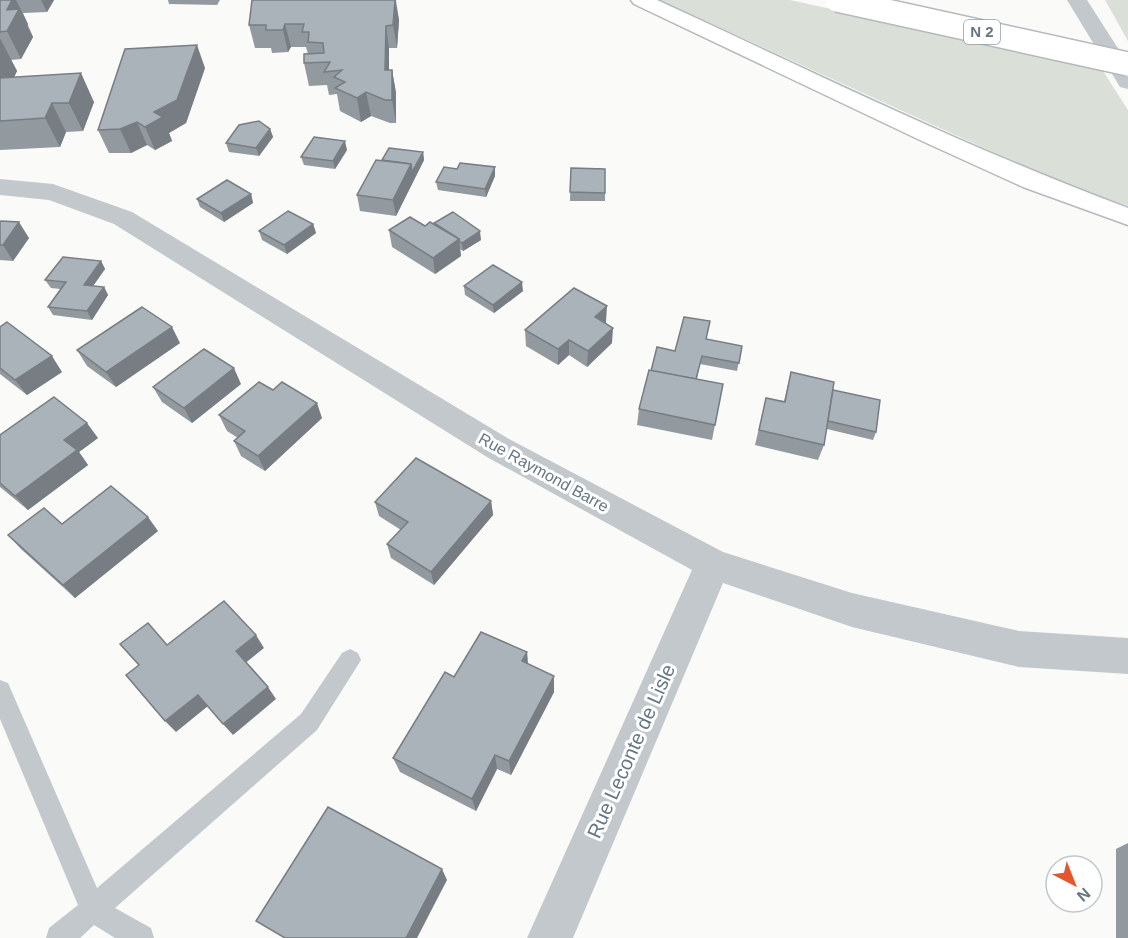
<svg xmlns="http://www.w3.org/2000/svg" width="1128" height="938" font-family="Helvetica,sans-serif">
<rect width="100%" height="100%" fill="#fafaf8"/>
<g fill="#dadfd7">
<path d="M659,0H790L1101,68L1128,110V206L1108,201L1008,159Z"/>
<path d="M1105,0H1128V41Z"/>
</g>
<g fill="none" stroke-linecap="round" stroke-linejoin="round">
<g stroke="#b4b9bd" stroke-width="3">
<path id="highway" d="M631,0H657C813,72 967,148 1128,208V225L1023,187L922,141L634,4Z"/>
</g>
<path fill="#c3c8cc" fill-rule="evenodd" d="M350,649L358,653L361,660L317,730L115,908L151,928L154,938H115L94,925L80,938H46L49,928L78,905L0,719V680L8,683L97,888L301,714L342,653Z"/>
<g fill="#c3c8cc" fill-rule="evenodd">
<path d="M1067,0H1087L1128,64V89L1120,87L1117,82Z"/>
<path d="M0,179L53,184L132,212L509,439L723,552L852,593L1019,631L1128,638V674L1019,667L852,627L723,583L573,938H527L692,570L487,457L114,224L49,200L0,195Z"/>
</g>
<use href="#highway" fill="#fff" fill-rule="evenodd"/>
<g stroke="#b4b9bd" stroke-width="26" stroke-linecap="butt">
<path id="highway-bridge" d="M837,0L1128,64"/>
</g>
<use href="#highway-bridge" stroke="#fff" stroke-width="23"/>
</g>
<g fill="#929a9f">
<path d="M0,0H54L47,12L23,13L33,37L21,59L11,60L17,71L14,77L94,102L83,131L66,132L60,147L0,150Z"/>
<path d="M168,0H220L217,5L169,4Z"/>
<path d="M252,0H396L399,20L397,48H389V70H392L396,93V123H390L371,116L361,122L340,111L337,94L329,95L327,85L309,86L304,63L308,54L306,47H291L288,52L272,53L271,48H255L249,25Z"/>
<path d="M205,68L186,123L169,133L172,141L155,150L147,145L131,153H109L98,130Z"/>
<path d="M270,129L273,137L259,156L229,152L226,143Z"/>
<path d="M347,150L335,169L304,165L301,157Z"/>
<path d="M423,152L424,160L396,216L360,211L357,195L382,160Z"/>
<path d="M495,167V176L486,197L438,190L436,182L457,169Z"/>
<path d="M571,168L605,193V201H570Z"/>
<path d="M251,194L253,203L224,222L200,207L197,199Z"/>
<path d="M0,222L29,238L13,261L0,260Z"/>
<path d="M313,224L316,233L287,254L262,240L259,231Z"/>
<path d="M434,224L481,240L463,251L460,249L461,256L435,274L392,247L389,230Z"/>
<path d="M101,261L105,269L93,286L104,287L108,295L92,320L53,315L48,307L60,289L51,288L45,280Z"/>
<path d="M464,286L523,291L494,313L465,295Z"/>
<path d="M606,322L612,343L587,367L569,355L558,365L526,346L525,330Z"/>
<path d="M0,327L62,372L27,395L0,374Z"/>
<path d="M706,339L742,346L737,371L700,364L697,379L723,384L712,440L637,425L639,409L651,371L675,351Z"/>
<path d="M180,343L116,387L87,366L77,350Z"/>
<path d="M791,372L833,390L876,432L873,440L827,429L824,445L818,460L755,445L766,398L784,401Z"/>
<path d="M241,384L192,423L162,402L153,387Z"/>
<path d="M219,415L322,418L265,471L241,456L234,441L238,438L227,431Z"/>
<path d="M0,435L98,438L79,452L88,465L28,510L0,487Z"/>
<path d="M491,501L493,515L434,585L391,558L387,544L401,530L379,516L375,502Z"/>
<path d="M62,524L158,531L75,598L21,549L8,535Z"/>
<path d="M527,652L528,664L554,692L511,775L497,769L476,811L400,772L393,758L454,677Z"/>
<path d="M1128,843V938H1116V849Z"/>
</g>
<g fill="#777d82">
<path d="M12,0H16L28,24L27,26L33,37L21,59L7,31V10Z"/>
<path d="M41,0H54L47,12Z"/>
<path d="M395,0L399,20L397,48L393,25Z"/>
<path d="M285,24L291,47L288,52L283,30Z"/>
<path d="M386,26L389,48V93L385,70Z"/>
<path d="M0,38L17,71L0,106Z"/>
<path d="M197,45L205,68L186,123L169,133L172,141L155,150L145,127Z"/>
<path d="M392,70L396,93V123L392,100Z"/>
<path d="M81,73L94,102L83,131L69,103Z"/>
<path d="M366,92L371,116L361,122L357,98Z"/>
<path d="M52,103L66,132L60,147L45,118Z"/>
<path d="M137,122L147,145L131,153L120,129Z"/>
<path d="M270,129L273,137L259,156L256,148Z"/>
<path d="M345,141L347,150L335,169L333,161Z"/>
<path d="M423,152L424,160L396,216L393,200L411,164Z"/>
<path d="M495,167V176L486,197L485,189Z"/>
<path d="M251,194L253,203L224,222L221,213Z"/>
<path d="M19,222L29,238L13,261L3,245Z"/>
<path d="M313,224L316,233L287,254L284,245Z"/>
<path d="M480,231L481,240L463,251L462,243Z"/>
<path d="M459,239L461,256L435,274L433,258Z"/>
<path d="M101,261L105,269L88,293L84,285Z"/>
<path d="M522,282L523,291L494,313L493,305Z"/>
<path d="M104,287L108,295L92,320L87,311Z"/>
<path d="M607,306L606,322L594,333L595,317Z"/>
<path d="M172,327L180,343L116,387L106,372Z"/>
<path d="M613,328L612,343L587,367L588,351Z"/>
<path d="M569,340V355L558,365V349Z"/>
<path d="M52,356L62,372L27,395L15,380Z"/>
<path d="M234,368L241,384L192,423L184,408Z"/>
<path d="M317,403L322,418L265,471L258,456Z"/>
<path d="M87,423L98,438L79,452L88,465L28,510L15,496L64,440Z"/>
<path d="M491,501L493,515L434,585L431,572Z"/>
<path d="M148,517L158,531L75,598L63,585Z"/>
<path d="M256,635L264,648L244,664L236,651Z"/>
<path d="M527,652L528,669L522,661Z"/>
<path d="M554,676V692L511,775L509,761Z"/>
<path d="M268,687L276,699L233,735L223,724Z"/>
<path d="M198,695L208,706L176,732L165,721Z"/>
<path d="M495,755L497,769L476,811L472,799Z"/>
<path d="M442,869L447,880L417,938H406Z"/>
</g>
<g fill="#aab3b9" stroke="#777d82" stroke-width="1.5">
<path d="M0,0H12L7,10L19,9L7,31L0,32Z"/>
<path d="M252,0H395L393,25L386,26L385,70H392V100H385L366,92L357,98L335,88L345,82L334,77L342,70L324,72L330,62L304,63V54L324,53L323,43L308,42L309,32H302L304,24H285L283,30H266V25H249Z"/>
<path d="M197,45L177,100L154,112L163,117L145,127L137,122L120,129L98,130L125,49Z"/>
<path d="M81,73L69,103H52L45,118L0,121V78Z"/>
<path d="M259,121L270,129L256,148L226,143L239,125Z"/>
<path d="M314,137L345,141L333,161L301,157Z"/>
<path d="M389,148L423,152L412,172L411,164L382,160Z"/>
<path d="M376,160L411,164L393,200L357,195Z"/>
<path d="M460,163L495,167L485,189L436,182L444,167L457,169Z"/>
<path d="M571,168L605,169V193L570,192Z"/>
<path d="M227,180L251,194L221,213L197,199Z"/>
<path d="M288,211L313,224L284,245L259,231Z"/>
<path d="M453,212L480,231L462,243L459,241V239L434,223Z"/>
<path d="M410,217L425,226L430,222L459,239L433,258L389,230Z"/>
<path d="M1,221L19,222L3,245H0V222Z"/>
<path d="M63,257L101,261L84,285L104,287L87,311L48,307L66,282L45,280Z"/>
<path d="M493,265L522,282L493,305L464,286Z"/>
<path d="M574,288L607,306L595,317L613,328L588,351L569,340L558,349L525,330Z"/>
<path d="M142,307L172,327L106,372L77,350Z"/>
<path d="M684,317L710,321L706,339L742,346L739,363L702,356L696,379L651,371L657,347L675,351Z"/>
<path d="M7,322L52,356L15,380L0,368V327Z"/>
<path d="M204,349L234,368L184,408L153,387Z"/>
<path d="M649,370L723,384L715,425L639,409Z"/>
<path d="M791,372L834,382L824,445L759,430L766,398L785,402Z"/>
<path d="M259,382L273,390L282,382L317,403L258,456L234,441L245,431L219,415Z"/>
<path d="M833,390L880,400L876,432L828,421Z"/>
<path d="M54,397L87,423L64,440L77,450L15,496L0,483V435Z"/>
<path d="M416,458L491,501L431,572L387,544L408,522L375,502Z"/>
<path d="M111,486L148,517L63,585L8,535L44,508L62,524Z"/>
<path d="M224,601L256,635L236,651L268,687L223,724L198,695L165,721L126,675L139,665L120,644L148,623L167,645Z"/>
<path d="M481,632L527,652L522,661L554,676L509,761L495,755L472,799L393,758L445,672L454,677Z"/>
<path d="M328,807L442,869L406,938H285L256,921Z"/>
</g>
<g text-anchor="middle" stroke-width="6" stroke-linejoin="round" paint-order="stroke">
<rect fill="#fff" stroke="#939fa8" stroke-width="1.5" x="964" y="20" width="36" height="24" rx="4.5"/>
<g font-size="15" font-weight="bold" fill="#657683">
<text x="982" y="37">N 2</text>
</g>
<g font-size="16" fill="#657683" stroke="#fff">
<text transform="translate(544 472) rotate(29)" y="6">Rue Raymond Barre</text>
</g>
<g font-size="20" fill="#657683" stroke="#fff">
<text transform="translate(631 751) rotate(-66)" y="7">Rue Leconte de Lisle</text>
</g>
</g>
<g transform="translate(1074 884) rotate(138)"><circle r="28" fill="#ffffff" stroke="#c1c8cd" stroke-width="1.5"/>
<path d="M0-4.5L10 22L0 15L-10 22Z" fill="#e4572e"/>
<text y="-9" font-size="16" font-weight="bold" text-anchor="middle" fill="#657683">N</text>
</g>
</svg>
